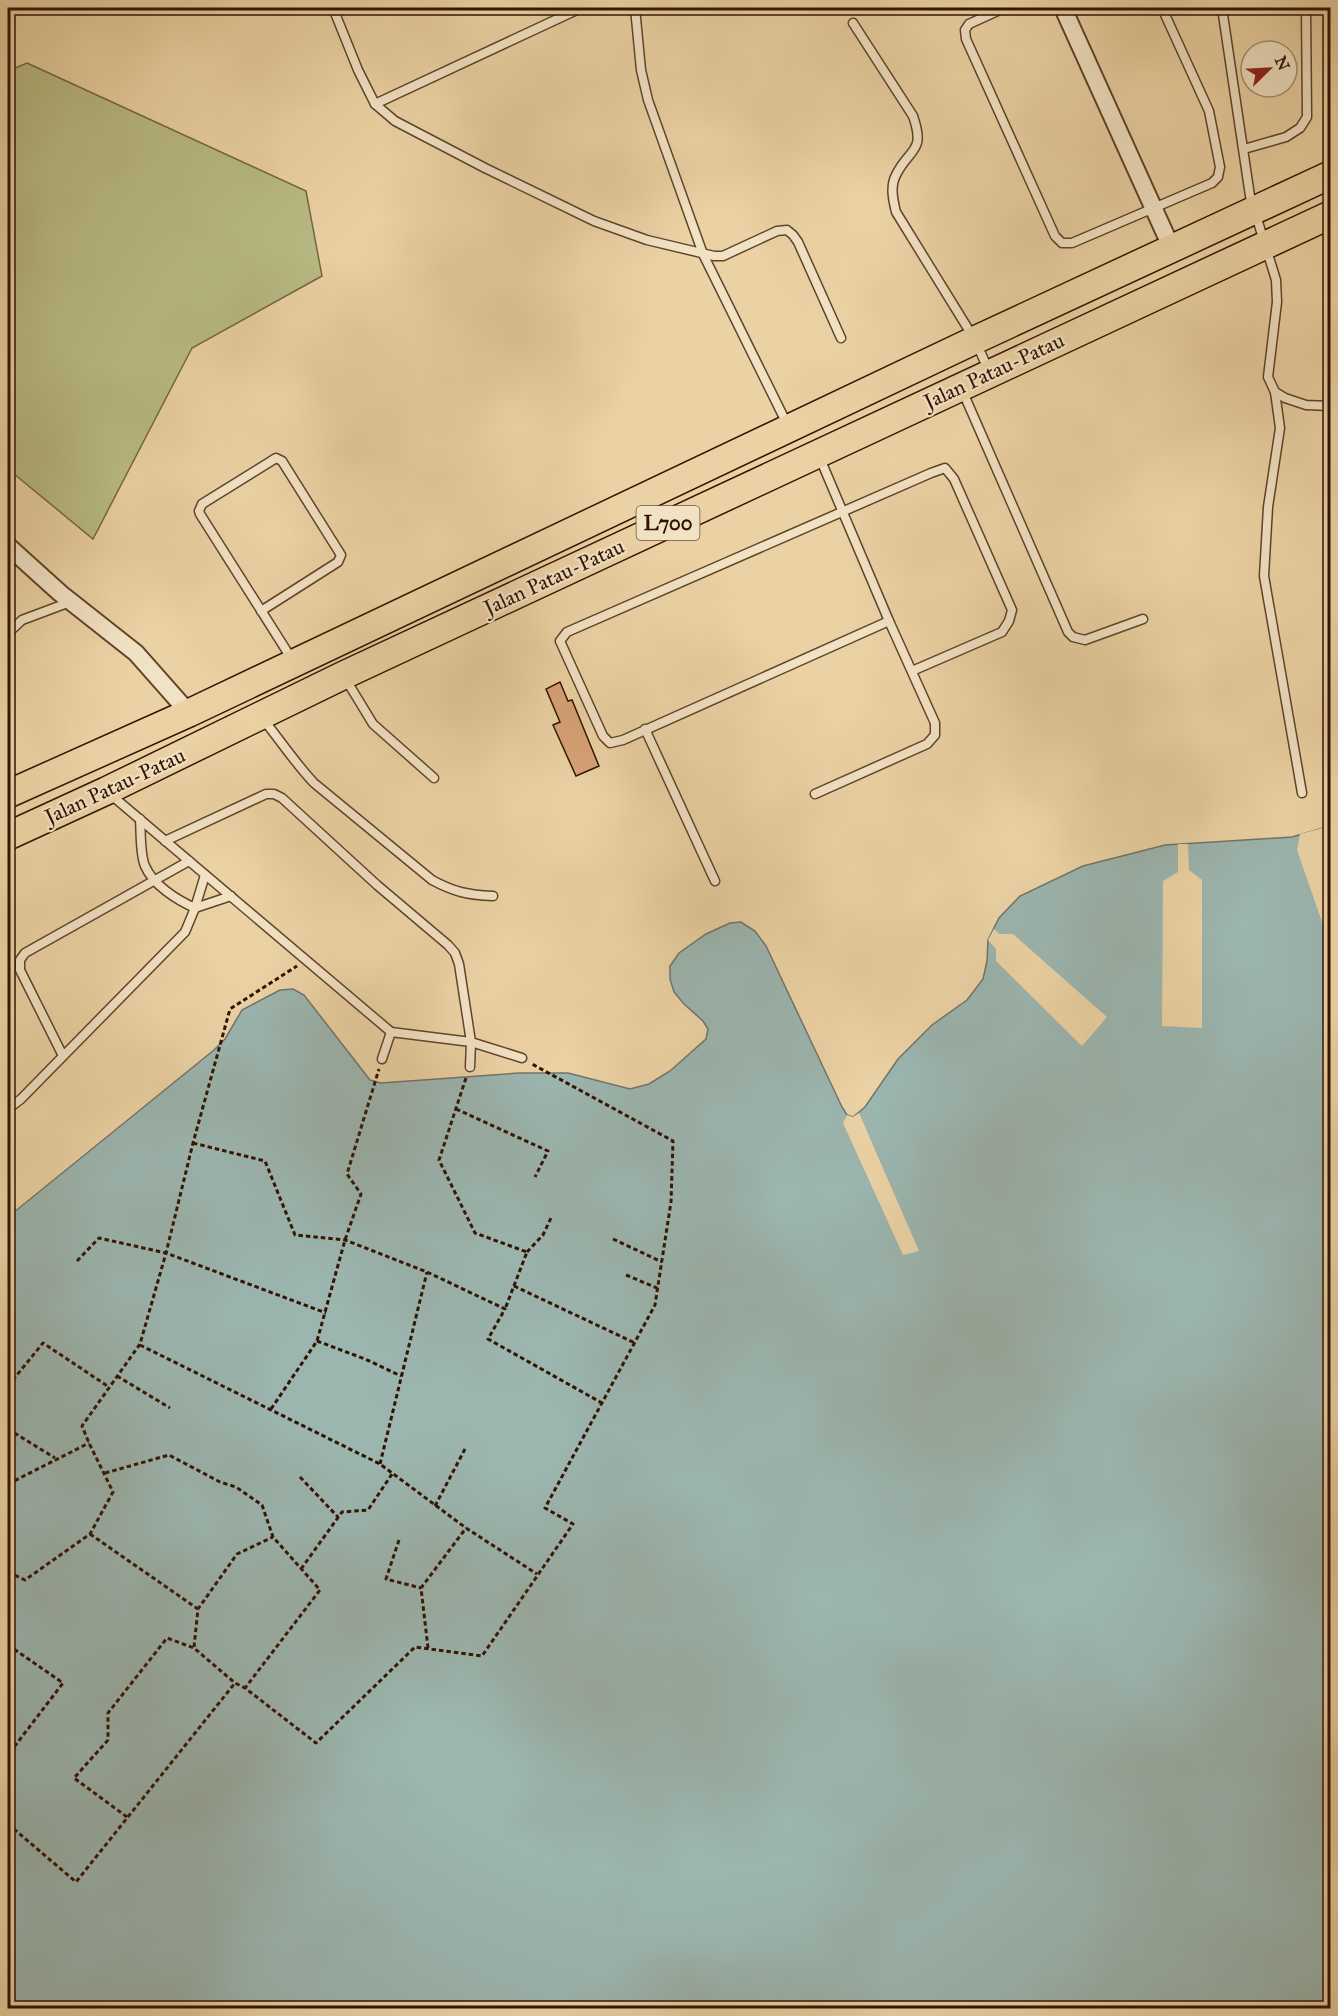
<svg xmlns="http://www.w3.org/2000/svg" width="1338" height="2016" font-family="'IM FELL Great Primer',serif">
<rect width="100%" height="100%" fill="#ebd2a4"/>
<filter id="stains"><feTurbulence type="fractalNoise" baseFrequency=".00333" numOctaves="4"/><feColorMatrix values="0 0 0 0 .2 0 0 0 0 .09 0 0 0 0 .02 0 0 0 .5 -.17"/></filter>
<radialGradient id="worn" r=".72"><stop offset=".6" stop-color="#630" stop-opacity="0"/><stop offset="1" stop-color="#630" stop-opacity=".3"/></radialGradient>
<path fill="#b9bb85" stroke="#766744" stroke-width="1.5" d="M27,63L306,191L322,276L192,348L93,539L8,469V71Z"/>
<path fill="#9bb5af" stroke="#71746a" stroke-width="1.5" d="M1330,826V2008H8V1217L214,1050L225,1039L242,1010L280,990L293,989L304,995L370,1080L381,1083L519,1073H568L630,1089L649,1084L670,1071L706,1039L708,1029L703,1021L684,1004L674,992L670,979V966L679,953L706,934L730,923L741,922L755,931L766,946L842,1107L847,1115L853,1117L865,1107L898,1059L932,1025L967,1000L983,979L987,961L988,940L999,918L1020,896L1083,866L1165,845L1292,837Z"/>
<g fill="#ebd2a4">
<path d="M1330,826V945L1297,850L1300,834Z"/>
<path d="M1178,844H1188L1189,870L1202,880V1028L1162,1026L1163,881L1178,872Z"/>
<path d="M994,929L999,934H1013L1107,1017L1082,1046L996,961V949L988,940Z"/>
<path d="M859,1113L919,1251L903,1255L843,1123L847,1115L853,1117Z"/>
</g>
<path fill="#d8a378" stroke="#321302" stroke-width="1.5" d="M560,682L568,701L572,700L599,766L576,776L553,725L560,722L546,689Z"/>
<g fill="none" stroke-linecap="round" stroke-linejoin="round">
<g stroke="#60432a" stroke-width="11">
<g id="service">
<path d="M333,8L358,70L375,104L395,121L485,168L594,221L647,240L714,256H723L777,231L787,230L793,235L798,242L841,338"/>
<path d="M635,8L641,70L648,100L703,254L788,426"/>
<path d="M1004,8L969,24L965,30L966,39L1055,236L1062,243H1072L1212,183L1218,177L1220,167L1209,111L1162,8"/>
<path d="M1222,8L1250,196L1276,280L1277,302L1268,377L1275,392L1285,398L1306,405L1330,406"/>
<path d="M853,23L913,116C926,153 909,148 896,175C890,186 893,200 896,212L975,340L988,369"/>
<path d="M375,104L581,8"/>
<path d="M1244,149L1286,137L1300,128L1307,117L1306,8"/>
<path d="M962,390L1068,632L1073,637L1085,640L1143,619"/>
<path d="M1275,392L1280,428L1268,507L1264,576L1302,793"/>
<path d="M261,611L338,562L341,555L282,461L276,458L202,504L199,511L200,514L293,661"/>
<path d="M889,621L623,740L610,743L603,736L560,641L567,632L931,473L945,468L954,479L1012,610L1009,621L1002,632L912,671"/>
<path d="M8,633L22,620L70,602"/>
<path d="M345,678L373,724L434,778"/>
<path d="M263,719C280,740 295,763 314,783L432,880C454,892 468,895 493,896"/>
<path d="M645,729L715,881"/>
<path d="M110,794L391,1032"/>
<path d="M815,794L927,744L935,735V723L889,621L819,456"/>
<path d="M140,819C141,832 140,855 145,866C153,885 177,900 195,908L231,896"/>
<path d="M165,841L266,794H274L282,798L377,885L448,945L455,953L459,964L471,1042L391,1032L382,1059"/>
<path d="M63,1056L20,970V960L25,953L189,861"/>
<path d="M470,1067L471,1042L522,1058"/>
<path d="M8,1109L21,1099L185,932L195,908L205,875"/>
</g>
</g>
<g stroke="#60432a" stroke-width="20">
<g id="minor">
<path d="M1063,8L1172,249"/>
<path d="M8,546L60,593L136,653L189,713"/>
</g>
</g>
<g stroke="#321302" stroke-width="30">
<g id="primary">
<path d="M8,794L189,713L975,340L1330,175"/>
<path d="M8,836L106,791L344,675L1330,215"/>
</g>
</g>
<g stroke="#321302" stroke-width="3" stroke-dasharray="4.5 3" stroke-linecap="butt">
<path d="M466,1078L439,1160L475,1233L527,1252L505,1309"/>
<path d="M456,1109L548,1151L535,1177"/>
<path d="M193,1143L265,1161L295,1235L345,1240L427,1272L505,1309L488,1339L602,1403"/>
<path d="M613,1239L662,1262"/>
<path d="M527,1252L543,1235L551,1218"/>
<path d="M77,1261L99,1238L166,1253L326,1313"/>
<path d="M626,1275L657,1288"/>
<path d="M514,1286L635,1343"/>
<path d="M317,1341L365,1359L401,1376"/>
<path d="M140,1345L380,1464L466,1528L537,1574"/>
<path d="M117,1376L170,1408"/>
<path d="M8,1386L43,1343L109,1387"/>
<path d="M271,1409L317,1341L345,1240L361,1194L347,1174L379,1069"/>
<path d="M8,1429L55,1458"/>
<path d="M380,1464L427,1272"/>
<path d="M105,1473L169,1455L220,1482L236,1487L262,1505L273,1537L320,1590L245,1688"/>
<path d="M300,1477L338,1517"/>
<path d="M8,1484L89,1443"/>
<path d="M435,1506L465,1449"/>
<path d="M90,1534L198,1609"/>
<path d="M399,1540L386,1579L421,1588"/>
<path d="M301,1569L342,1512L368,1510L392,1474"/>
<path d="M8,1572L25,1580L90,1534L113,1492L89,1443L82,1426L140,1344L166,1253L193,1143L230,1009L297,966"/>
<path d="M8,1645L63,1683L8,1755"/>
<path d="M194,1647L198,1609L237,1554L273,1537"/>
<path d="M428,1648L421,1588L466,1528"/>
<path d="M127,1817L74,1778L108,1740V1713L167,1638L194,1648L235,1683L245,1688L316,1743L415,1647L482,1656L573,1524L545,1508L655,1305L671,1202L673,1141L532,1064"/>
<path d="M8,1824L76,1882L235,1683"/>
</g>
<use href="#service" stroke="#f2e2c4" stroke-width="8"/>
<use href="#minor" stroke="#f2e2c4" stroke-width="16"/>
<use href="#primary" stroke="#ebd2a4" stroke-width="27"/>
</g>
<g text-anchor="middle" stroke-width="4.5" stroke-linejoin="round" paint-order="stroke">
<rect fill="#f2e2c4" stroke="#6c513c" stroke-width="1.5" x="636.5" y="506" width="63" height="34" rx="4.5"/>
<g font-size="20" font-weight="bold" fill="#321302">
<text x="668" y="530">L700</text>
</g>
<g font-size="21" fill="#321302" stroke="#f2e2c4">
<text transform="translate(994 371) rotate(-25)" y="7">Jalan Patau-Patau</text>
<text transform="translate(554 577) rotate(-25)" y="7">Jalan Patau-Patau</text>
<text transform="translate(115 786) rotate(-25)" y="7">Jalan Patau-Patau</text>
</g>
</g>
<rect width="1338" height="2016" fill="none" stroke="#ebd2a4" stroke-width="30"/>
<rect x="9" y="9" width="1320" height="1998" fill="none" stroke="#321302" stroke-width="3"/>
<rect x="15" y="15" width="1308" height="1986" fill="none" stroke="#321302" stroke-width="1.5"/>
<g transform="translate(1269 69) rotate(66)"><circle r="28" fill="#f2e2c4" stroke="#a58f76" stroke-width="1.5"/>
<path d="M0-4.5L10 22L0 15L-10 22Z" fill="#8f2418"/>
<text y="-9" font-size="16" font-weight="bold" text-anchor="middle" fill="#321302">N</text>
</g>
<rect width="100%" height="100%" filter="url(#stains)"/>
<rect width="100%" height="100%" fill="url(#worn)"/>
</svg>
